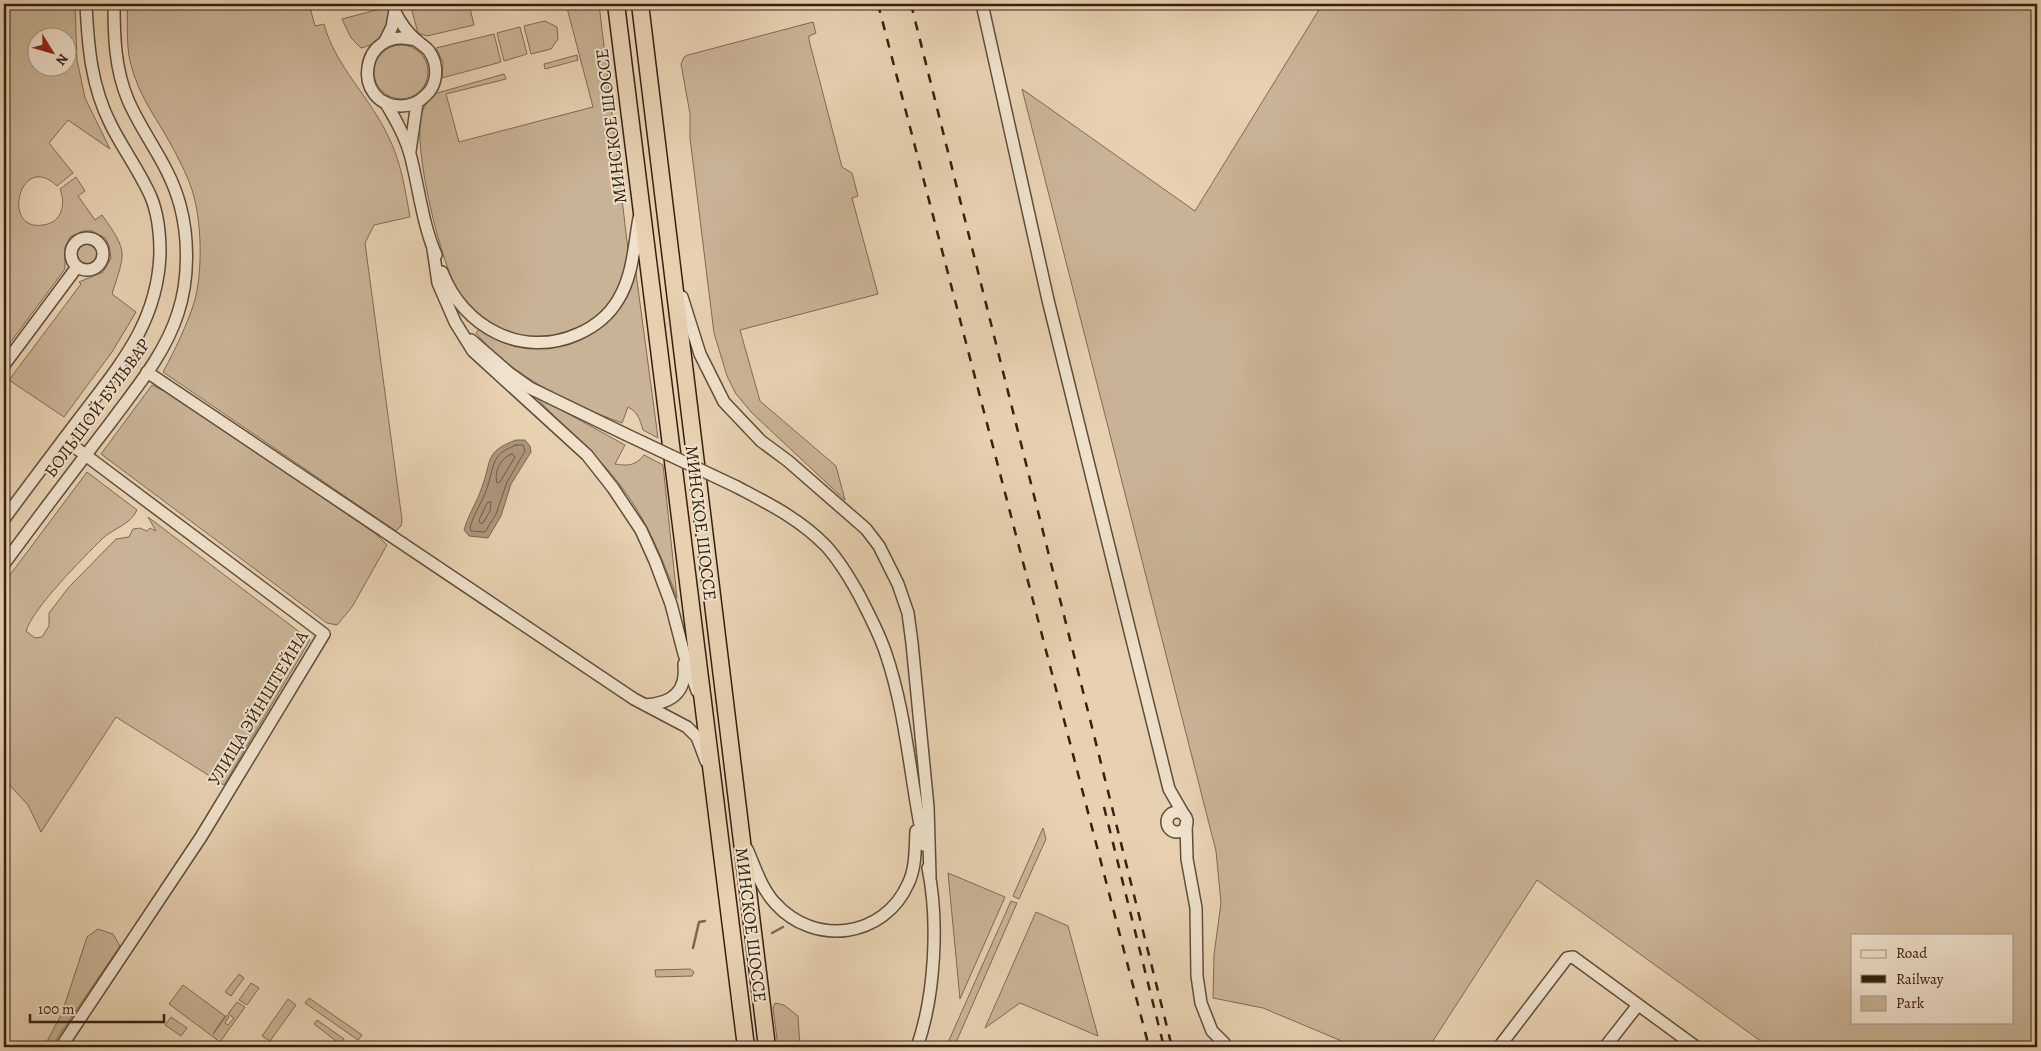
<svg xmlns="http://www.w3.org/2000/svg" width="2041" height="1051" font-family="Alegreya,serif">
<rect width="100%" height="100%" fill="#e7d1b1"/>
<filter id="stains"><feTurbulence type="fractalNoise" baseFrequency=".004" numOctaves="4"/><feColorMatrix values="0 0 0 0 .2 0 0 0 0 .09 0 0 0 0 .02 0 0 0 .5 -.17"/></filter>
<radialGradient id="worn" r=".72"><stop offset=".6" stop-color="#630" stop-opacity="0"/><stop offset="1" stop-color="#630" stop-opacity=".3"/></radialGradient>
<g fill="#c9b396" stroke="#806a53" fill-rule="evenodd">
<path d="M4,4H75L77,60L85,98L110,149L68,120L49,143L73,173L57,186C20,150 0,232 43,225C62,223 66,204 60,189L76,177L85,191L78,196L95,220L102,215C129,253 125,252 112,294L136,312L112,352L64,417L9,380L81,284L79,282L103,272L111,258L109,245L105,238L92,231H83L70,237L65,247V269L4,351ZM38,38H68V68H38Z"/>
<path d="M127,4H309L315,26L324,24C335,66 370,97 388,136C401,161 405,189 410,217L374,225L365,243L402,520L401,526L396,531L163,372C175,350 186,327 194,303C203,273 202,220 192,190C188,177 181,164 175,152C158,119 139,99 130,61C126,43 128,22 127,4Z"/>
<path d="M410,4H469L474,25L427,36L418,33Z"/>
<path d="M566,4H599L628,250C625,269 621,288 609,304C575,349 508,347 469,309C444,285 411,145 422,113C424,106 429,99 434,94L504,74L506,79L446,94L459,142L593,107Z"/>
<path d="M1315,4H2037V1047H1769L1537,880L1429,1047H1356L1263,1008L1213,998L1214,955L1221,903L1216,851L1022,89L1195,211L1320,8ZM1852,935H2012V1022H1852Z"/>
<path d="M388,7C391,29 382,43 361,48L351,38L342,19Z"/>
<path d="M545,21L557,27L558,39L551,49L531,54L524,26Z"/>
<path d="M813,22L816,33L809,36V40L842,167L852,173L858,196L852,198L878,294L740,330L760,401L836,466L845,500L752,413L736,394L727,376L714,333L690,138V114L681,64L684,57L688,55Z"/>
<path d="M520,27L527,54L504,61L497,33Z"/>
<path d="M494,34L501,62L442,78L443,62L436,48Z"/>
<circle cx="401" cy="72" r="27"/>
<path d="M577,55L578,60L545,69L544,64Z"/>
<circle cx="87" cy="254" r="10"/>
<path d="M635,266L658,438L643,430C640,420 638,412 628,407L622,423C570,404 513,377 476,333L479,329C487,333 495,339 503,342C531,351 569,350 593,331C602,324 627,279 635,266Z"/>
<path d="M152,385L177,398L376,534L387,545L352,607L337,625L327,623L101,454Z"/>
<path d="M534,395L625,445L615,464C628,466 635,466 644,455L663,465L677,598C662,557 645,516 617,481C593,450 561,425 534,395Z"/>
<path d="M87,472L137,510C130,525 114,528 102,539C83,558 33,608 26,631L35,638L42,637L49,626V613L69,587L116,539L129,537L133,529L140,528L147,531L150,528L156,531L148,517L310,640L224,785L116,717L41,832L28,805L4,779V583Z"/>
<path d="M1043,828L1046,839L1019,899L1013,896Z"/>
<path d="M948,873L1005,897L960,999Z"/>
<path d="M1011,901L1017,903L954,1047H946Z"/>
<path d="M1036,912L1068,926L1098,1036L1020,1003L985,1028Z"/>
<path d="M98,929L113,934L120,946L51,1047H44L62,1013L87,937Z"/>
<path d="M690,969L694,972L692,976L656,977L655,970Z"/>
<path d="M239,974L244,978L231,996L225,992Z"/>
<path d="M251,983L259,988L247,1005L239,1000Z"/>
<path d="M183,985L225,1016L213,1034L227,1015L229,1017L225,1023L228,1025L234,1018L228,1014L237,1002L245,1007L220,1042L169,1004Z"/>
<path d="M309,998L362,1035L358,1040L305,1003Z"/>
<path d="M288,999L296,1005L270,1041L262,1036Z"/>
<path d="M775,1003L784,1005L798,1016L800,1047H778L773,1008Z"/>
<path d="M171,1017L187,1028L181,1036L165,1025Z"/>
<path d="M317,1020L344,1039L340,1044L314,1024Z"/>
</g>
<path fill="#ab957a" stroke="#7c6750" d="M516,440H525L530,446L531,452L511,484L501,516L488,538L469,536L464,530C468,515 477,502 482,487C492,460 484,452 516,440Z"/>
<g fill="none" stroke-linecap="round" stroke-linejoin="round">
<g stroke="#705b45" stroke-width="1">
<path d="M516,445H523L525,451L507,482L496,514L485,532L471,531L470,528C473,514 483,502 487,488C495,465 490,455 516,445Z"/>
<path d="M512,454L515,457L500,482L497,483C494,472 500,458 512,454Z"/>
<path d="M491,502L490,511L483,523H480L479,520L487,503Z"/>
</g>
<g stroke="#7c6750" stroke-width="2.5">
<path d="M772,933L783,927"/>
<path d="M693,948L699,922L705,921"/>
</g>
<g stroke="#624d38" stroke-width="14">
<g id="minor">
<path d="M982,4L1048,300L1169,789L1184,815"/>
<path d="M395,12C400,22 406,31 415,39C420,44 425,46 429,51C439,65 438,85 425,96C418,103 410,106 401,106C351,106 358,25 415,40"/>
<path d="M385,41L392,27L395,10"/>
<path d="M385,102C395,118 405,136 410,154C419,187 422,223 436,255"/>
<path d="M410,151L417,103"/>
<circle cx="87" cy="254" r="16"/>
<path d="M433,249L438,283L455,322L473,351L587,455L613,488L641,530L655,561L671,604L684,654L697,691"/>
<path d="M442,272C463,327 522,359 578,334C594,327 609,315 618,300C633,276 634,245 639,218"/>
<path d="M682,297L700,354L724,402L761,441L788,461L866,529L879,546L898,584L908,613L912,643L928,807L930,876"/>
<path d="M471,340L509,373L530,388L625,434"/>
<path d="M4,365L77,267"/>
<path d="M147,372L634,699L687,727L697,737L706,761"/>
<path d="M737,487C769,504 800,519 826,546C838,559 849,577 858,593C868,612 878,631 885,651C907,714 910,781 924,845"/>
<path d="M4,519C29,485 54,452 79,419C119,366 158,323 160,253C160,234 158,214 151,197C140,172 123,149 111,125C91,86 88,46 86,4"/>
<path d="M4,564C39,516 75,469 111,422C136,388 165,354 178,313C189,280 189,238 180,205C169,164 144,137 128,100C115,69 114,37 114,4"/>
<path d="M646,705C672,703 687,692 684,664"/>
<circle cx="1177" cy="822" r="10"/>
<path d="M1186,824L1187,859L1196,908L1197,976L1201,1003L1212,1031L1224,1043L1225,1047"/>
<path d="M747,849C755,867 761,888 775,903C814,947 884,938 908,884C916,868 915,849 916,831"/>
<path d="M61,1047L201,837L324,634L64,439"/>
<path d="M917,1047C935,996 939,921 928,868"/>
<path d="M1499,1047L1567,958L1573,957L1696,1047"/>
<path d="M1605,1047L1638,1005"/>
</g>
</g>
<g stroke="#362110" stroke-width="19">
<g id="highway">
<path d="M616,4L746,1047"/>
<path d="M640,4L767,1047"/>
</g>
</g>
<use href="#minor" stroke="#efe1cc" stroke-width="11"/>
<use href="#highway" stroke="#e7d1b1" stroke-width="16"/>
<g stroke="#362110" stroke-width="2.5" stroke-dasharray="9 9" stroke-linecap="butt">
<path d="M878,4L1149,1047"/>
<path d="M911,4L1172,1047"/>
<path d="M1104,807L1164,1047"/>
</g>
<g stroke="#624d38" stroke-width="14" stroke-linecap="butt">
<path id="minor-bridge" d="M625,434L737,487"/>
</g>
<use href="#minor-bridge" stroke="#efe1cc" stroke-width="11"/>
</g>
<g text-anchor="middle" stroke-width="4" stroke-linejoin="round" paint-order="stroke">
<g font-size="18" fill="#362110" stroke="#efe1cc">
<text transform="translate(611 126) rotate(-97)" y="6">МИНСКОЕ ШОССЕ</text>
<text transform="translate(97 408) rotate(-54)" y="6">БОЛЬШОЙ БУЛЬВАР</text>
<text transform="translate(701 523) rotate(83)" y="6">МИНСКОЕ ШОССЕ</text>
<text transform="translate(258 708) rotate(-59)" y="6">УЛИЦА ЭЙНШТЕЙНА</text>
<text transform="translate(751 925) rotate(83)" y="6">МИНСКОЕ ШОССЕ</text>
</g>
</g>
<rect width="2041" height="1051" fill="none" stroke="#e7d1b1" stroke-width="20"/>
<rect x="5" y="5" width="2031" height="1041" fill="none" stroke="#362110" stroke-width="2.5"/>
<rect x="10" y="10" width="2021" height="1031" fill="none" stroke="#362110"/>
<rect x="1851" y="934" width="162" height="90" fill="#efe1cc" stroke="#a59481"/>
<rect x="1861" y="950" width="25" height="8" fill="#efe1cc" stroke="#a59481"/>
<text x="1896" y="958" font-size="15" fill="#362110">Road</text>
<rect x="1861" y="975" width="25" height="8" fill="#362110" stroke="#a59481"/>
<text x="1896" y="984" font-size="15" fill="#362110">Railway</text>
<rect x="1861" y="996" width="25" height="15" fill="#c9b396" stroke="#a59481"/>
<text x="1896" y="1008" font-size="15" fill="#362110">Park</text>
<g transform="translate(52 52) rotate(127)"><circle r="24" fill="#efe1cc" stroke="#a59481"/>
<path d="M0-4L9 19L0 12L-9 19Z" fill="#8f2418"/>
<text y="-8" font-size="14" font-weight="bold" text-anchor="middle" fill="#362110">N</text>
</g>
<path d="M30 1014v8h134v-8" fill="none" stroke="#362110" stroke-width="2.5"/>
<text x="38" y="1014" font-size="15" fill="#362110" stroke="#efe1cc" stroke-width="4" paint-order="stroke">100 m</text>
<rect width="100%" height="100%" filter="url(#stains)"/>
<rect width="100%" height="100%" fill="url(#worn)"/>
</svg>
